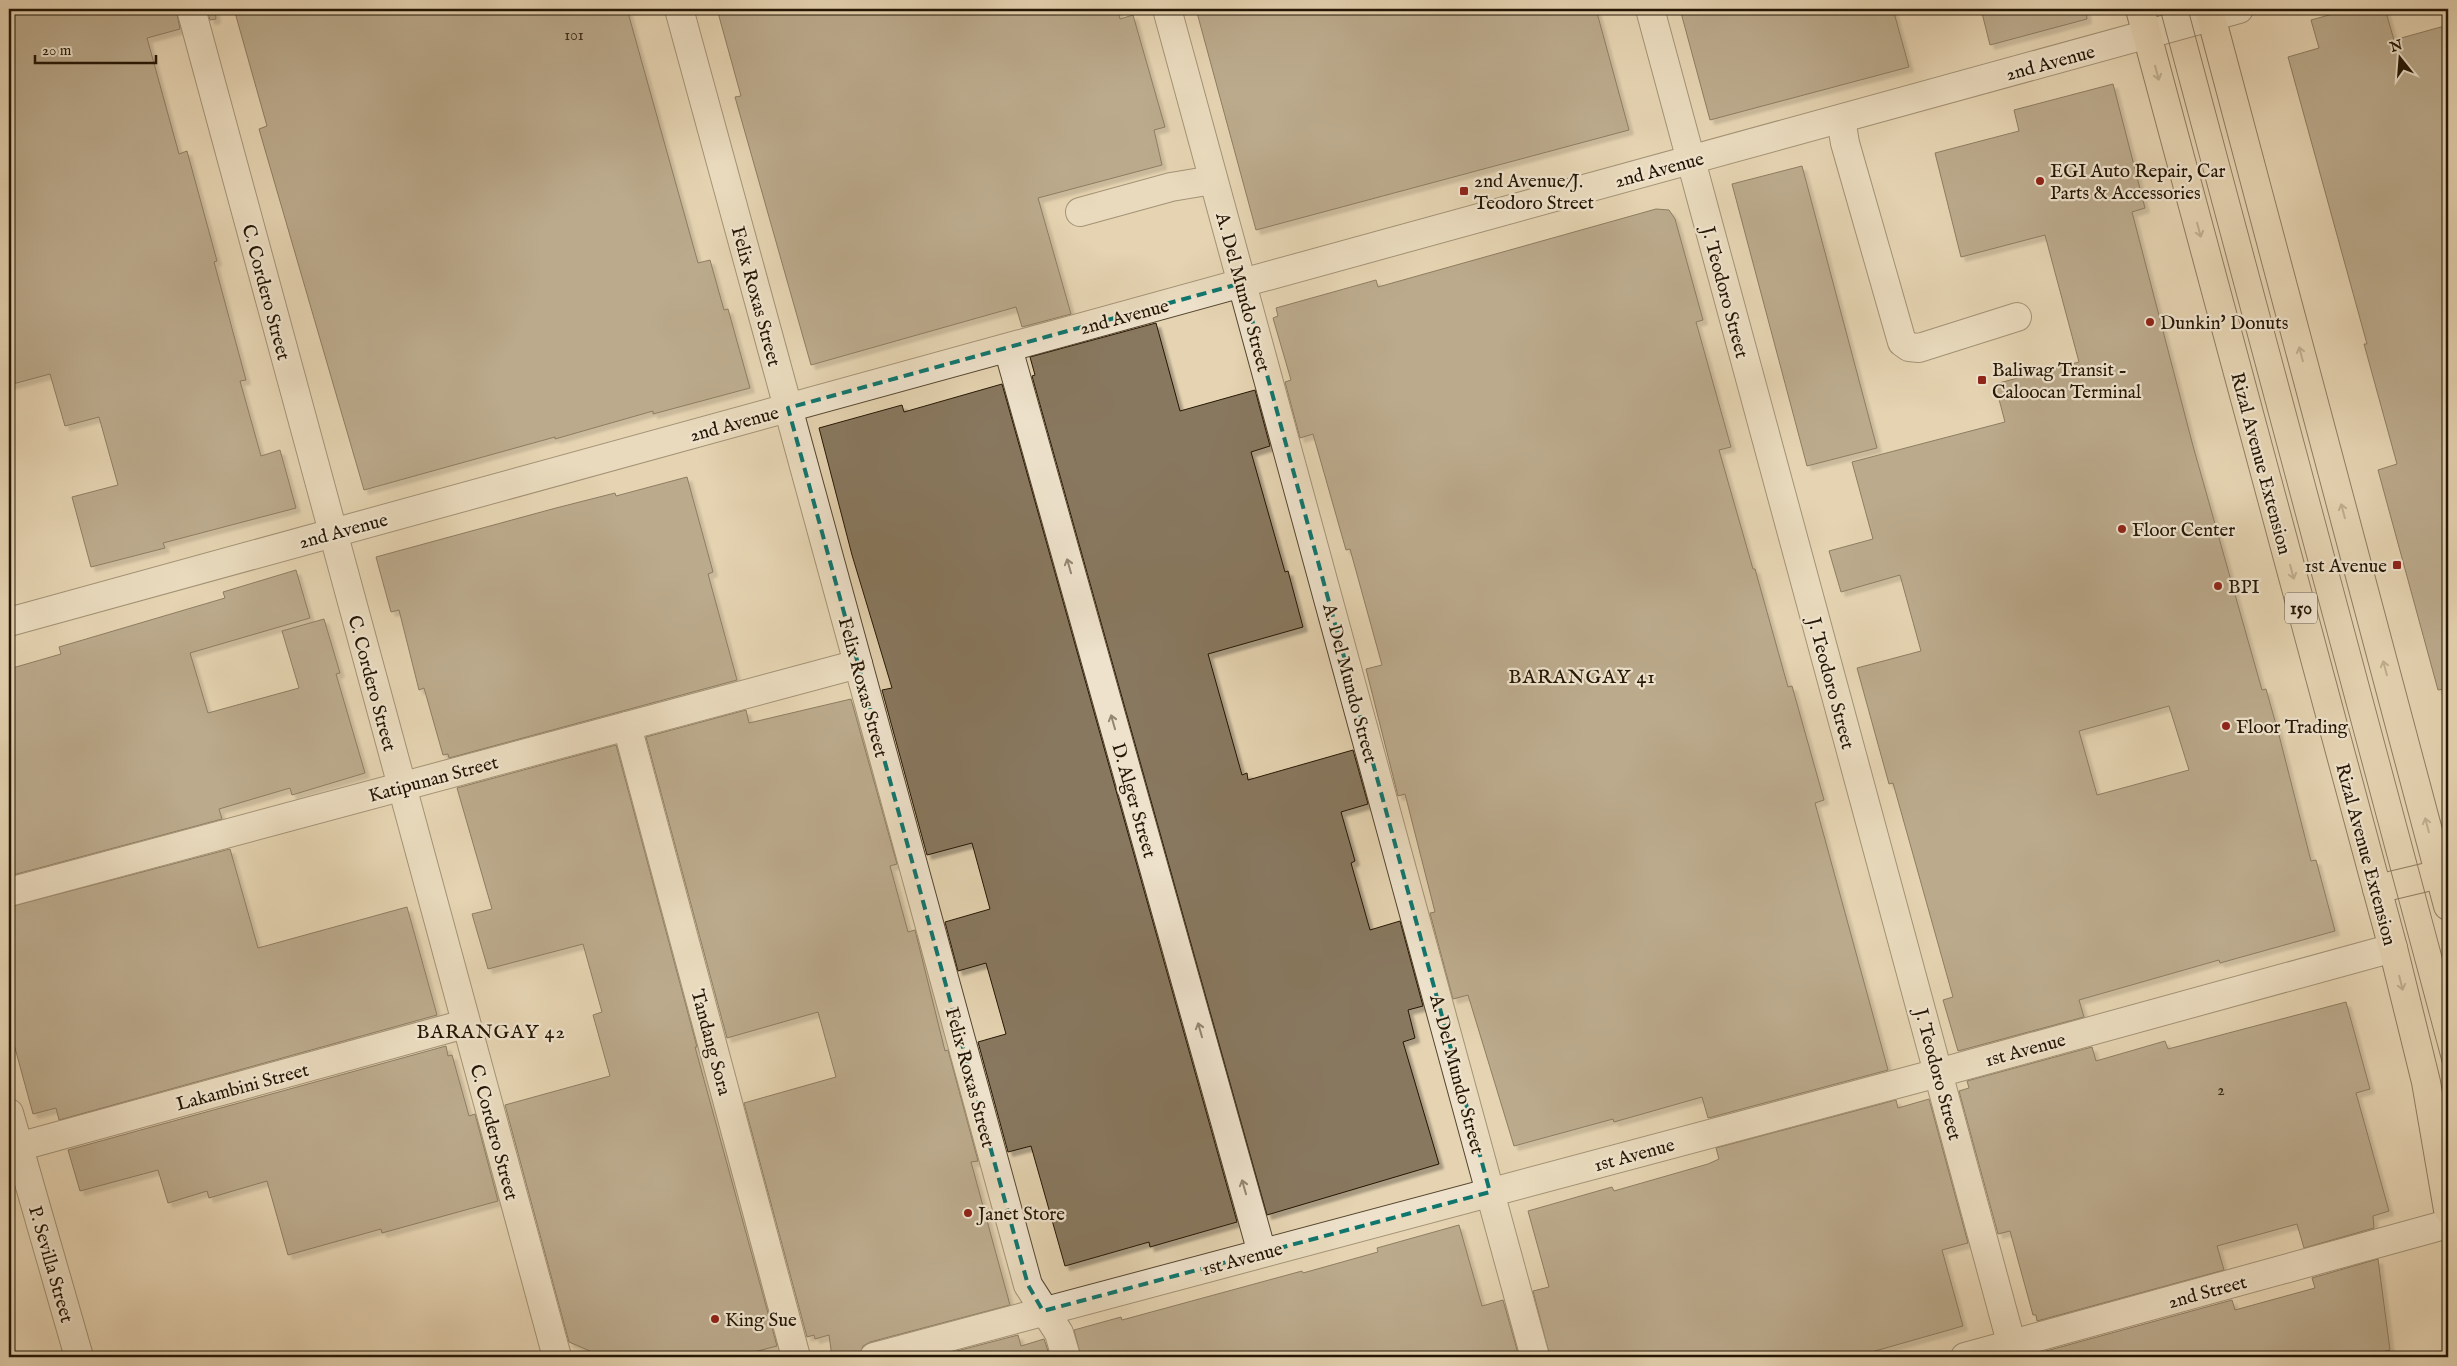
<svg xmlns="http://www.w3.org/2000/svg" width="2457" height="1366" font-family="'IM FELL English',serif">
<defs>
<filter id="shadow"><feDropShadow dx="4.5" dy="4.5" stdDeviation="1" flood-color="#0004"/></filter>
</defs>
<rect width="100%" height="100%" fill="#e5d3b1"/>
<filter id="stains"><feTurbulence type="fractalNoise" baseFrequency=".004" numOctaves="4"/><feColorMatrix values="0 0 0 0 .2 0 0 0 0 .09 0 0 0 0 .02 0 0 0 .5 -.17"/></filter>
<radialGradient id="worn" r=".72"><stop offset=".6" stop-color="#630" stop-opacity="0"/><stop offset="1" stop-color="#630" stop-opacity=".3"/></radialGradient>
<g fill="#88785e" stroke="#241604" fill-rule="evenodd" filter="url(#shadow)">
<path d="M9,9H176L180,29L147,38L179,154L187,151L217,261L214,262L246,380L240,381L261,456L280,450L296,508L163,543L165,548L91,567L72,497L118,485L99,417L65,426L50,374L9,385Z"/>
<path d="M207,9H215L216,19L210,20Z"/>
<path d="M234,9H627L698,263L710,260L724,310L728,309L750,388L653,414V411L555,439V437L364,490L259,129L267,126Z"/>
<path d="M717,9H1117L1120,19L1133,15L1165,127L1154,130L1162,165L1038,198L1071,314L1022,327L1016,307L811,365L735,97L741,96Z"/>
<path d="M1196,9H1596L1629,130L1256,230Z"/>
<path d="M1680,9H1893L1909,67L1710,120Z"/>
<path d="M1981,9H2086L2087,19L1990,45Z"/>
<path d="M2351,9H2385L2394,40L2448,25V688L2438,690L2378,470L2397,464L2364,344H2367L2288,57L2319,48L2311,20Z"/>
<path d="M2113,84L2145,208L2132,212L2193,446L2262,690L2266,689L2279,735L2311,861L2316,860L2335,931L2220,963L2219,960L2079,1000L2084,1017L1958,1051L1943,1000L1953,997L1893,783L1889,784L1857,668L1921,651L1900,575L1841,592L1829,551L1873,539L1852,462L2005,422L1995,384L2079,362L2045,235L1961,257L1935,153L2019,131L2014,110ZM2169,706L2189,770L2097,795L2079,731Z"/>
<path d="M1802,166L1877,448L1807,466L1732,184Z"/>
<path d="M1656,209L1669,210L1675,219L1703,320L1696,322L1731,447L1719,450L1753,569H1755L1788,687L1792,686L1824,800L1815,803L1888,1070L1708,1118L1702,1097L1614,1122L1613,1119L1514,1146L1468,995L1453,999L1430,913L1435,912L1405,794L1398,796L1366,669L1382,665L1350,549L1346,550L1313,434L1300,438L1285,382L1291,380L1273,318L1278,316L1276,308L1376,280L1378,287Z"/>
<path d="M1156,323L1180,411L1255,390L1270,446L1251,452L1285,572L1288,571L1303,627L1208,654L1242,775L1247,773L1248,780L1353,750L1368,804L1341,812L1355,861L1351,863L1370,930L1400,921L1423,1006L1408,1010L1415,1038L1403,1042L1439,1164L1267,1215L1032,376L1035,375L1030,357Z"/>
<path d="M1002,384L1237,1222L1150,1247L1149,1242L1065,1266L1031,1146L1008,1152L978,1042L1006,1034L986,963L958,971L945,922L990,909L972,843L927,855L882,690L892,688L852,555L819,428L902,405L904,412Z"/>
<path d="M687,477L713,572L708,574L737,680L449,758L448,754L443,755L424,688L419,690L399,610L391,612L376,557L556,508L615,493L616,496Z"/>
<path d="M296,570L310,618L190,653L208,713L299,688L282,631L324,619L340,673L336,674L365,773L292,795L290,788L219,809L222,819L9,876V669L61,654L59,647L225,598L223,592Z"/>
<path d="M851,699L897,864L890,866L908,932L915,930L945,1051L948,1050L978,1161L971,1162L1010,1305L870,1342L863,1346L859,1357H832L829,1335L815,1339L814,1335L807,1337L744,1103L836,1077L818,1012L727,1038L646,737L746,710L749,723Z"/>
<path d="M616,745L697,1047H695L777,1346L735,1357H604L569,1342L505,1105L610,1076L593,1015L602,1012L583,944L488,969L472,914L492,909L457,788Z"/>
<path d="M230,849L258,948L407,907L437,1015L59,1120L56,1108L33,1114L9,1026V907Z"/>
<path d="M2346,1002L2370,1089L2356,1093L2389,1211L2373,1216L2374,1228L2304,1248L2297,1224L2217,1246L2224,1270L2037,1321L2036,1315H2033L2010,1231L1998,1234L1959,1091L1969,1088L1967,1081L2092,1047L2096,1061L2165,1041L2168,1049Z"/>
<path d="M446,1046L448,1056L452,1055L469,1116L475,1114L498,1201L382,1233L381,1229L288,1255L267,1181L209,1198L207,1191L168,1203L158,1170L80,1191L68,1150Z"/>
<path d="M1929,1099L1968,1243L1942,1250L1963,1326L1854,1357H1550L1533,1291L1549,1287L1528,1211L1612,1187L1614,1191L1708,1164L1719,1159L1716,1148L1896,1100L1898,1108Z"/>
<path d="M1459,1225L1482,1306L1503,1300L1519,1357H1081L1074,1330L1121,1317L1122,1320L1302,1271L1303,1273L1378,1252L1377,1248Z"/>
<path d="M2378,1259L2390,1350L2385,1351L2387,1357H2047L2046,1351L2232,1300L2235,1310L2315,1288L2312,1278Z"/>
<path d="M1018,1335L1021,1346L1044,1339L1050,1357H934Z"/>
</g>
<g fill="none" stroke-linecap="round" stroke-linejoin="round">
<g stroke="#54452f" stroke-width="30">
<g id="minor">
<path d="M191,9L557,1357"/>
<path d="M679,9L1028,1285L1059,1333L1066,1357"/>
<path d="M1167,9L1535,1357"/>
<path d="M1650,9L2015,1357"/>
<path d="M1841,119L1845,143L1902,342L1909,347L1919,348L2017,317"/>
<path d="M1080,212L1171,187L1213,180"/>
<path d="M1008,348L1262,1253"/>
<path d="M9,622L2239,9"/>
<path d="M627,726L796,1357"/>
<path d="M9,892L858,664"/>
<path d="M9,1113L79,1357"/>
<path d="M18,1147L465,1024"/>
<path d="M874,1357L1938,1073L2393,948"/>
<path d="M1965,1357L2448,1224"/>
</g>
</g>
<g stroke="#241604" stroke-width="30">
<g id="major">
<path d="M2140,9L2393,948L2426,1082L2448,1210"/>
<path d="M2209,9L2448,906"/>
<path d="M2377,889L2440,874"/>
</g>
</g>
<use href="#minor" stroke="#eee2cc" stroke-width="28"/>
<use href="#major" stroke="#e5d3b1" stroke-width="28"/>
<g stroke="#241604" stroke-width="1">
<path d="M2160,9L2448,1084"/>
<path d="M2188,9L2448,979"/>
</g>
</g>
<defs><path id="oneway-shaft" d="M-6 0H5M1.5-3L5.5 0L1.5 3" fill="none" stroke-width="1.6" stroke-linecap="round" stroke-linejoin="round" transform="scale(1.25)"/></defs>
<g stroke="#8e7e63">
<use href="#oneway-shaft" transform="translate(2157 73) rotate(75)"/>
<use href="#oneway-shaft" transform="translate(2199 230) rotate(75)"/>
<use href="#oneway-shaft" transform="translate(2301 354) rotate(-105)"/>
<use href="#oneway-shaft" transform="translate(2343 511) rotate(-105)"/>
<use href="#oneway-shaft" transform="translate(2292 572) rotate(75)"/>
<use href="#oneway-shaft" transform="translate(2385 668) rotate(-105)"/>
<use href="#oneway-shaft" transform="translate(2427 825) rotate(-105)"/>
<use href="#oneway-shaft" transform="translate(2401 983) rotate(76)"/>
</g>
<g stroke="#938672">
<use href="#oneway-shaft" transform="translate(1069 566) rotate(-106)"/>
<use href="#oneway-shaft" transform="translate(1113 722) rotate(-106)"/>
<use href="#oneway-shaft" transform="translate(1200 1030) rotate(-106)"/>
<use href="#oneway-shaft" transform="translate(1244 1187) rotate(-106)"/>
</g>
<path d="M0 0H2457V1366H0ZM1242,283L1490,1192L1043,1311L1028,1285L788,408Z" fill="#e5d3b1" fill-opacity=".55" fill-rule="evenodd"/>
<path fill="none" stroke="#0f766e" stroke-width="4" stroke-dasharray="10 6" stroke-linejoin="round" d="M1242,283L1490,1192L1043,1311L1028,1285L788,408Z"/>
<g fill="#8f2418" stroke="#eee2cc" stroke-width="2">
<circle cx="2040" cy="181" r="5"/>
<rect x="1459" y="186" width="10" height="10" rx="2.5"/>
<circle cx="2150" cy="322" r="5"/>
<rect x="1977" y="375" width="10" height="10" rx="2.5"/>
<circle cx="2122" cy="529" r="5"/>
<rect x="2392" y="560" width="10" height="10" rx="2.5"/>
<circle cx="2218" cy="586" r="5"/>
<circle cx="2226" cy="726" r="5"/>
<circle cx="968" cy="1213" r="5"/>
<circle cx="715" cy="1319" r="5"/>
</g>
<g text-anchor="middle" stroke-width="4.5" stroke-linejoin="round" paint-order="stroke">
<g font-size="16" fill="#3d2e1a">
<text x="574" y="40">101</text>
<text x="2221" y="1095">2</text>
</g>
<rect fill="#eee2cc" stroke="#615340" stroke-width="1" x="2285" y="592.5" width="32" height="31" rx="4"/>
<g font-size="18" font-weight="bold" fill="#241604">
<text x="2301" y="614">150</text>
</g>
<g font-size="19" fill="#241604" stroke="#eee2cc">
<text transform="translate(2050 62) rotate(-15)" y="7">2nd Avenue</text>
<text transform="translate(1659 169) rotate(-15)" y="7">2nd Avenue</text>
<text transform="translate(267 292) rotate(75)" y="7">C. Cordero Street</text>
<text transform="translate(1244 292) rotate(75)" y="7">A. Del Mundo Street</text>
<text transform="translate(1726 292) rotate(75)" y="7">J. Teodoro Street</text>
<text transform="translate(757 296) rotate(75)" y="7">Felix Roxas Street</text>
<text transform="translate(1124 316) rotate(-15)" y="7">2nd Avenue</text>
<text transform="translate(734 423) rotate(-15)" y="7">2nd Avenue</text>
<text transform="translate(2262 463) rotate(75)" y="7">Rizal Avenue Extension</text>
<text transform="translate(343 530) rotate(-15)" y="7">2nd Avenue</text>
<text transform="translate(373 683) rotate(75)" y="7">C. Cordero Street</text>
<text transform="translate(1351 683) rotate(75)" y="7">A. Del Mundo Street</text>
<text transform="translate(1832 683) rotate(75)" y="7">J. Teodoro Street</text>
<text transform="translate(864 687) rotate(75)" y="7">Felix Roxas Street</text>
<text transform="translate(433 778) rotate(-15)" y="7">Katipunan Street</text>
<text transform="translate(1135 800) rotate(74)" y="7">D. Alger Street</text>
<text transform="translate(2367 854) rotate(75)" y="7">Rizal Avenue Extension</text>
<text transform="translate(712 1042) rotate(75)" y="7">Tandang Sora</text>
<text transform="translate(2025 1049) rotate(-15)" y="7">1st Avenue</text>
<text transform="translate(1458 1074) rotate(75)" y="7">A. Del Mundo Street</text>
<text transform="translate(1939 1074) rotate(75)" y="7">J. Teodoro Street</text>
<text transform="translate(971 1077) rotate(75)" y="7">Felix Roxas Street</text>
<text transform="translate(242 1086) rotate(-15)" y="7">Lakambini Street</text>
<text transform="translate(495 1132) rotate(75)" y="7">C. Cordero Street</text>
<text transform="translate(1634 1154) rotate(-15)" y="7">1st Avenue</text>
<text transform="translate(1242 1258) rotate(-15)" y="7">1st Avenue</text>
<text transform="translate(52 1264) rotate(74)" y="7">P. Sevilla Street</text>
<text transform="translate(2207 1291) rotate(-15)" y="7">2nd Street</text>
</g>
<g font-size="19" fill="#241604" stroke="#eee2cc" text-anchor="start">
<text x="2050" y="177">EGI Auto Repair, Car<tspan x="2050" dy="22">Parts &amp; Accessories</tspan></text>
<text x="1474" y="187">2nd Avenue/J.<tspan x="1474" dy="22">Teodoro Street</tspan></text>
<text x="2160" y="329">Dunkin' Donuts</text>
<text x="1992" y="376">Baliwag Transit -<tspan x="1992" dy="22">Caloocan Terminal</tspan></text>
<text x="2132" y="536">Floor Center</text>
<text x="2387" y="572" text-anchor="end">1st Avenue</text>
<text x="2228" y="593">BPI</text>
<text x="2236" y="733">Floor Trading</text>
<text x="978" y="1220">Janet Store</text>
<text x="725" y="1326">King Sue</text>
</g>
<g font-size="20" letter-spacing="1" fill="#241604" stroke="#eee2cc">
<text x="1582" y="683">BARANGAY 41</text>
<text x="491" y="1038">BARANGAY 42</text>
</g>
</g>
<rect width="2457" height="1366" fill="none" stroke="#e5d3b1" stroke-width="30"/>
<rect x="10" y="10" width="2437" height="1346" fill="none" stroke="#241604" stroke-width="2.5"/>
<rect x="15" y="15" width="2427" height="1336" fill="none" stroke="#241604"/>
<g transform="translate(2400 58) rotate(343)" stroke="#eee2cc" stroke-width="4" paint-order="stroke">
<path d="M0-4L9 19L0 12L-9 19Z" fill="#241604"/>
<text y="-8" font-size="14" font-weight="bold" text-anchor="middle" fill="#241604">N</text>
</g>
<path d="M35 55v8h121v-8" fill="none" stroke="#241604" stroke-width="2.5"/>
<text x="42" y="55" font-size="15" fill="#241604" stroke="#eee2cc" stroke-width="4" paint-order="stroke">20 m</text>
<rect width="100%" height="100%" filter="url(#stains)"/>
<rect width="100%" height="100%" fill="url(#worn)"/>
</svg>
